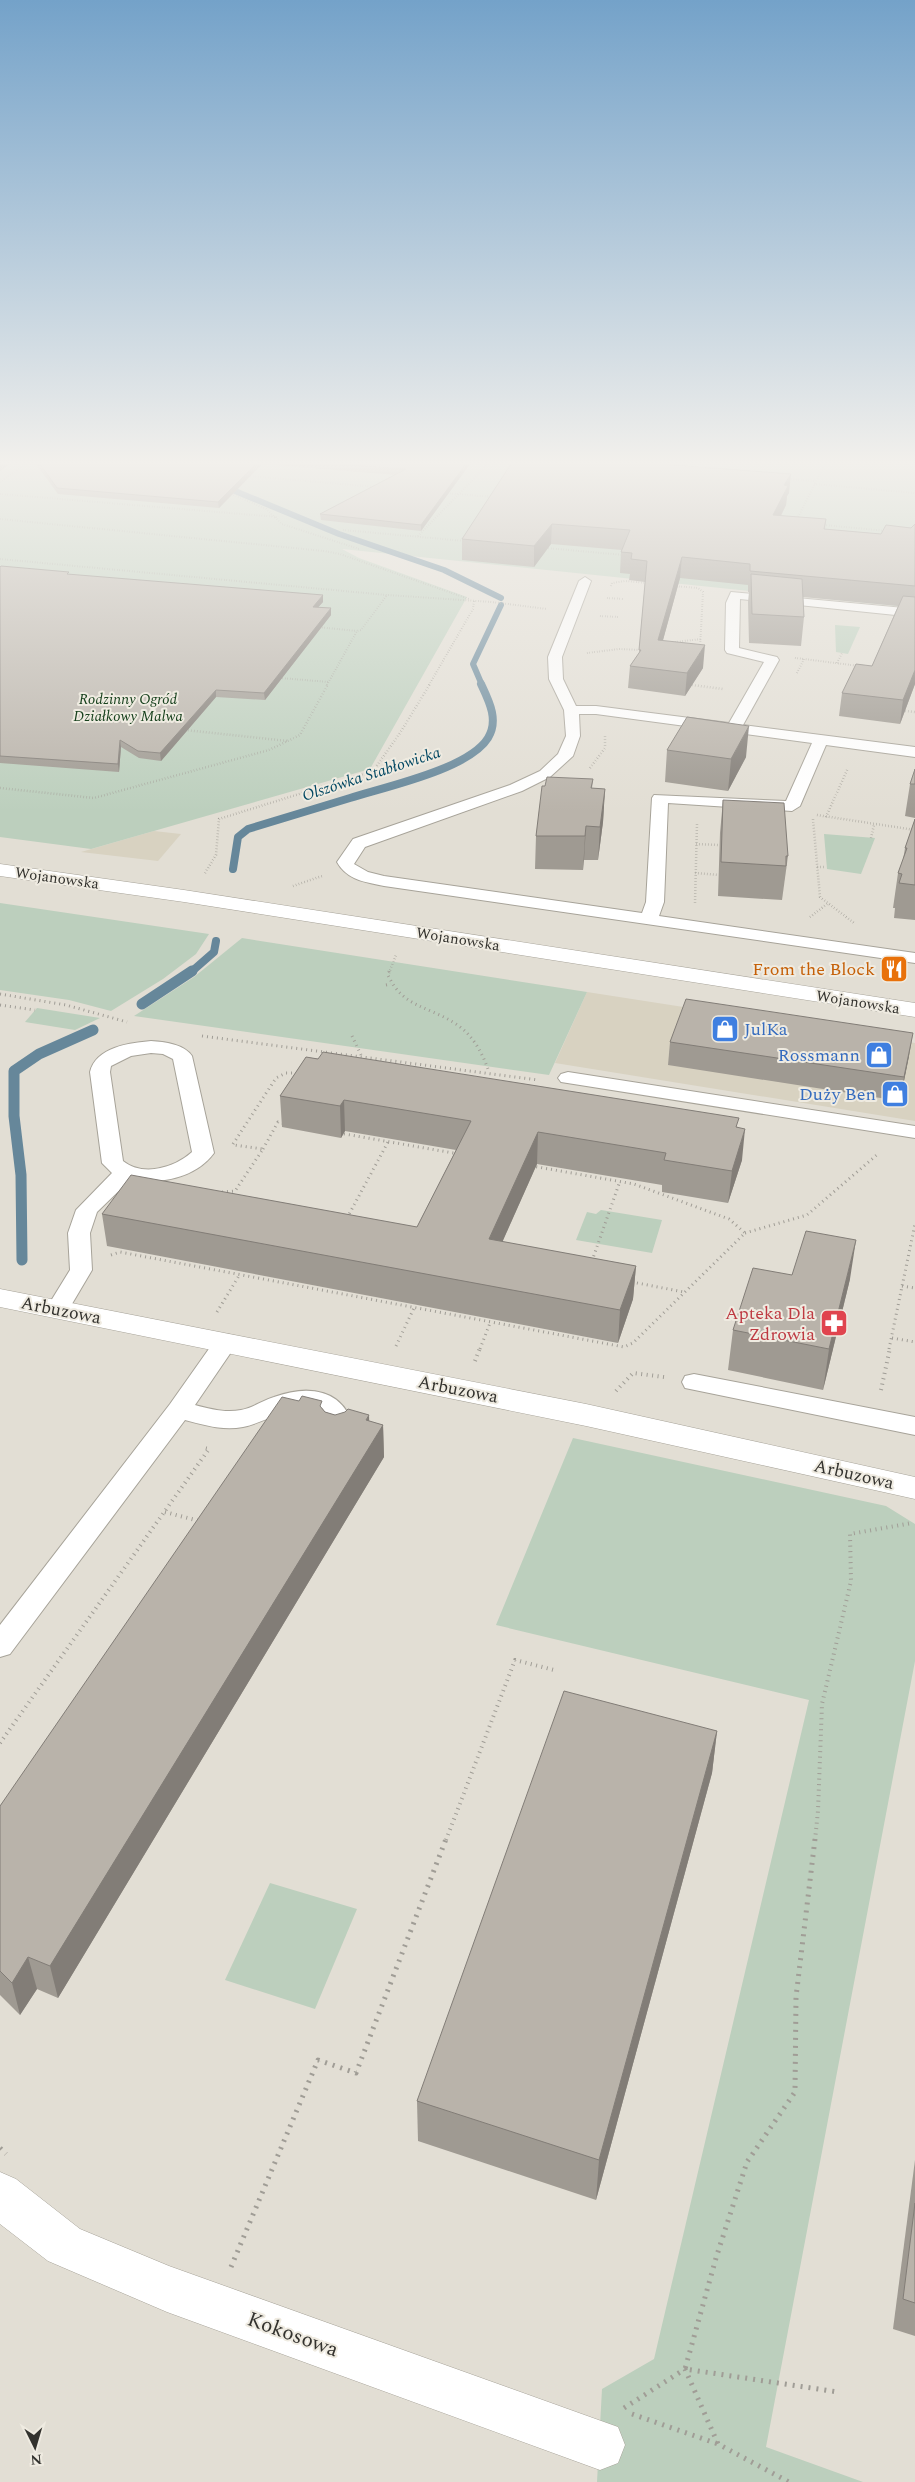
<svg xmlns="http://www.w3.org/2000/svg" width="915" height="2482" font-family="Spectral,serif">
<rect width="100%" height="100%" fill="#e2ded4"/>
<g fill="#d8d2c1">
<path d="M154,831L181,834L158,861L81,852Z"/>
<path d="M587,992L915,1043V1121L555,1063Z"/>
</g>
<g fill="#bccfbd">
<path d="M0,464H915V608L342,549L359,558L467,597L370,769L91,849L0,837Z"/>
<path d="M835,625L860,627L848,654L836,652Z"/>
<path d="M824,834L875,838L861,874L827,869Z"/>
<path d="M0,903L209,934L196,954L163,979L111,1011L69,1000L0,990Z"/>
<path d="M242,938L587,992L549,1075L134,1016L194,977Z"/>
<path d="M37,1008L100,1018L75,1030L25,1022Z"/>
<path d="M601,1210L662,1220L652,1253L576,1240L587,1212L596,1214Z"/>
<path d="M573,1438L886,1506L915,1524V1661L766,2447L863,2482H597L602,2389L654,2359L809,1700L496,1625Z"/>
<path d="M270,1883L357,1909L315,2009L225,1980Z"/>
</g>
<g fill="none" stroke-linecap="round" stroke-linejoin="round">
<g stroke="#66879a" stroke-width="6">
<path d="M223,486L339,534L444,570L501,598"/>
<path d="M482,685L473,664L501,605"/>
</g>
<g stroke="#66879a" stroke-width="8">
<path d="M233,869L238,837L248,829C282,819 316,808 350,798C385,787 469,769 488,738C499,720 489,701 481,684"/>
<path d="M190,973L214,952L216,941"/>
</g>
<g stroke="#66879a" stroke-width="11">
<path d="M142,1004L192,971"/>
<path d="M22,1260L21,1175L14,1116V1071L39,1054L93,1030"/>
</g>
<g stroke="#a7a399" stroke-width="2">
<g id="service">
<path d="M585,577L591,581L562,657L563,679L576,706H596L729,723L764,662L727,653L725,650L726,603L731,592L915,609V617L740,599L739,648L777,657L779,660L743,725L915,747V757L826,745L800,806L792,811L668,803L664,902L659,916L915,953V963L384,886C365,882 347,880 337,862L353,839L510,785L540,771L558,754L566,736L564,710L549,679L548,657L579,581ZM579,714H596L812,743L786,801L654,795L652,798L646,902L642,913L384,876L368,872L354,864L365,847L522,791L550,777L573,756L580,736Z"/>
<path d="M151,1041C165,1042 184,1044 192,1056L214,1153C195,1179 159,1184 130,1180L97,1212L90,1233L92,1270L66,1314L58,1317L50,1314L46,1309L70,1270L68,1233L76,1210L112,1173L102,1163L90,1072C96,1047 129,1043 151,1041ZM151,1053L163,1054L173,1059L192,1152C174,1168 143,1177 123,1161L110,1072L111,1066L131,1056Z"/>
<path d="M568,1072L915,1126V1138L561,1082L558,1078L561,1074Z"/>
<path d="M226,1334L234,1336L238,1342L195,1405C210,1409 226,1413 241,1410C253,1408 263,1400 274,1397C309,1384 345,1389 354,1430L346,1443L337,1446L328,1443L324,1437L328,1430L324,1416L313,1408C287,1405 267,1422 243,1427C223,1431 204,1425 185,1420L10,1654L0,1657V1625L170,1404L218,1336Z"/>
<path d="M694,1374L915,1417V1435L685,1388L682,1382L685,1376Z"/>
</g>
</g>
<g stroke="#a7a399" stroke-width="1">
<g id="minor">
<path d="M0,864L184,890L915,1003V1017L184,902L0,876Z"/>
<path d="M0,1289L586,1404L915,1477V1499L586,1426L0,1307Z"/>
<path d="M0,2172L16,2179L80,2229L169,2266L618,2427L625,2445L618,2463L600,2470L167,2312L48,2261L0,2224Z"/>
</g>
</g>
<g stroke="#a09d96" stroke-width="2" stroke-dasharray="0.5 2" stroke-linecap="butt">
<path d="M248,476L376,487"/>
<path d="M786,479L815,481"/>
<path d="M0,482L25,464"/>
<path d="M814,484L915,493"/>
<path d="M229,493L266,509L282,524L359,549"/>
<path d="M445,493L493,497"/>
<path d="M0,494L278,517"/>
<path d="M0,519L324,551L340,554L469,599"/>
<path d="M797,519L825,464"/>
<path d="M824,525L887,531"/>
<path d="M343,530L465,541"/>
<path d="M418,536L488,464"/>
<path d="M546,548L624,555"/>
<path d="M0,559L387,595L492,602L547,609"/>
<path d="M611,586L612,583L625,581L648,583"/>
<path d="M674,586L698,588L703,592L700,648"/>
<path d="M607,598L624,599"/>
<path d="M600,616L618,617"/>
<path d="M317,627L357,631"/>
<path d="M675,642L701,639"/>
<path d="M587,653L619,649L641,650"/>
<path d="M795,658L804,659"/>
<path d="M837,663L842,653"/>
<path d="M797,673L804,659L859,666"/>
<path d="M280,678L329,682"/>
<path d="M327,685L357,631L361,630L387,595"/>
<path d="M429,685L473,609L474,601"/>
</g>
<g stroke="#a09d96" stroke-width="2.5" stroke-dasharray="0.5 2.5" stroke-linecap="butt">
<path d="M692,685L723,689"/>
<path d="M905,711L915,712"/>
<path d="M185,730L288,741"/>
<path d="M590,768L605,748V734"/>
<path d="M0,788L94,798L269,750L300,735L328,684"/>
<path d="M817,815L915,830"/>
<path d="M826,817L848,768"/>
<path d="M813,819L820,897L854,923"/>
<path d="M871,838L874,825"/>
<path d="M696,844L719,845"/>
<path d="M817,867H826"/>
<path d="M205,873L216,855L219,819L373,771L400,733L430,684"/>
<path d="M695,873L718,875"/>
<path d="M293,886L322,876"/>
<path d="M695,903L697,824"/>
<path d="M810,917L827,904"/>
<path d="M389,973L396,955"/>
</g>
<g stroke="#a09d96" stroke-width="3" stroke-dasharray="1 4" stroke-linecap="butt">
<path d="M389,971L388,975C403,1008 429,1006 456,1024C473,1035 483,1054 489,1072"/>
<path d="M386,985L391,984"/>
<path d="M0,994L66,1005L127,1022"/>
<path d="M0,1005L35,1010"/>
<path d="M202,1036L538,1080"/>
<path d="M352,1036L362,1057"/>
<path d="M339,1133L459,1154"/>
<path d="M233,1144L276,1078L286,1073H299"/>
<path d="M263,1149L278,1122L286,1124"/>
<path d="M222,1192L235,1191L263,1149L234,1145"/>
<path d="M347,1218L388,1142"/>
<path d="M745,1233L807,1215L879,1153"/>
<path d="M111,1255L120,1252L624,1347L633,1343L745,1233L729,1219L634,1184L532,1166"/>
<path d="M592,1261L620,1181"/>
<path d="M632,1282L684,1292"/>
<path d="M902,1286L915,1288"/>
<path d="M217,1312L240,1274"/>
<path d="M892,1338L915,1342"/>
<path d="M396,1346L414,1308"/>
<path d="M480,1349L490,1323"/>
<path d="M889,1349L915,1224"/>
</g>
<g stroke="#a09d96" stroke-width="4" stroke-dasharray="1 4.5" stroke-linecap="butt">
<path d="M475,1361L480,1348"/>
<path d="M881,1390L890,1348"/>
<path d="M616,1391L633,1373L664,1377"/>
<path d="M165,1512L199,1521"/>
<path d="M0,1743L209,1449L204,1448"/>
<path d="M446,1840L515,1660L554,1670"/>
<path d="M815,1840L818,1811L822,1704L851,1581L850,1534L912,1523"/>
</g>
<g stroke="#a09d96" stroke-width="5" stroke-dasharray="2 6" stroke-linecap="butt">
<path d="M815,1839L796,1997L795,2092L747,2162L716,2258L685,2369L838,2392"/>
<path d="M0,2148L6,2154"/>
<path d="M231,2267L318,2060L356,2073L446,1839"/>
<path d="M624,2408L685,2369L718,2444L789,2482"/>
<path d="M632,2414L718,2444"/>
</g>
<use href="#service" fill="#fff" fill-rule="evenodd"/>
<use href="#minor" fill="#fff" fill-rule="evenodd"/>
</g>
<g fill="#9f9a92">
<path d="M36,464H470L421,531L321,520L320,514L396,475L262,464L219,508L58,494Z"/>
<path d="M511,464L789,493L787,496L786,505L781,516L826,519L825,529L881,534L911,528L915,524V684L900,724L839,716L842,693L872,666L898,606L803,597L804,617L801,646L749,643L748,602L749,592H748V585L680,578L663,640L703,668L685,696L628,688L630,666L639,653L645,582L629,580L630,574L620,573L621,552L622,550L551,544L534,567L462,560V539Z"/>
<path d="M0,567L323,602L318,607L331,615L265,700L216,697L161,761L139,758L121,747L119,772L0,763Z"/>
<path d="M667,750L746,757L728,791L665,782Z"/>
<path d="M915,769V818L905,816L910,784Z"/>
<path d="M593,779L592,788L605,789L603,822L598,860H584L583,870L535,869L536,836L545,786Z"/>
<path d="M723,800L788,856L782,900L718,896L720,833Z"/>
<path d="M915,819V920L894,918L895,908H893L898,873L903,860L905,848Z"/>
<path d="M670,1042L909,1056L900,1101L668,1065Z"/>
<path d="M306,1057L738,1127L742,1160L728,1203L662,1192V1185L537,1164L502,1242L636,1266L633,1299L618,1343L107,1246L102,1214L417,1227L456,1150L345,1131L341,1138L282,1127L280,1096Z"/>
<path d="M792,1275L850,1279L823,1390L728,1370L733,1330Z"/>
<path d="M322,1408L325,1412L335,1415L369,1421L383,1425L384,1457L58,1998L37,1989L20,2015L0,1995V1806Z"/>
<path d="M717,1731L712,1773L596,2200L418,2141L417,2101Z"/>
<path d="M915,2160V2336L893,2329Z"/>
</g>
<g fill="#827d77">
<path d="M1,464H10L0,471V465Z"/>
<path d="M256,464H262L219,508L218,502Z"/>
<path d="M466,464H470L421,531V525Z"/>
<path d="M791,474L789,493L787,496L786,505L771,535L773,515L784,485Z"/>
<path d="M552,524L551,544L534,567V546Z"/>
<path d="M682,557L680,578L657,662L658,640Z"/>
<path d="M323,595V602L313,613V607Z"/>
<path d="M331,608V615L265,700L264,693Z"/>
<path d="M705,645L703,668L685,696L687,673Z"/>
<path d="M915,670V684L900,724L903,700Z"/>
<path d="M216,690V697L161,761L160,753Z"/>
<path d="M749,726L746,757L728,791L731,759Z"/>
<path d="M120,740L121,747L119,772L118,764Z"/>
<path d="M605,789L603,822L598,860L600,827Z"/>
<path d="M586,826L584,860L583,870L585,836Z"/>
<path d="M913,1033L909,1056L900,1101L904,1077Z"/>
<path d="M344,1100L345,1131L341,1138L340,1106Z"/>
<path d="M745,1129L742,1160L728,1203L732,1171Z"/>
<path d="M538,1132L537,1164L489,1272V1239Z"/>
<path d="M856,1240L850,1279L823,1390L829,1349Z"/>
<path d="M636,1266L633,1299L618,1343L620,1310Z"/>
<path d="M369,1415L370,1446L383,1425L384,1457L58,1998L50,1966Z"/>
<path d="M717,1731L712,1773L596,2200L599,2160Z"/>
<path d="M28,1957L37,1989L20,2015L12,1983Z"/>
</g>
<g fill="#b9b3aa" stroke="#827d77">
<path d="M40,464H256L218,502L57,488Z"/>
<path d="M334,464H466L421,525L320,514L406,469Z"/>
<path d="M511,464H660L791,474L784,485L788,486L773,515L826,519L824,529L881,534L886,525L911,528L915,524V586L750,571V564L682,557L658,640L705,645L687,673L630,666L641,650H639L647,561L631,559L632,553L621,552L630,530L552,524L534,546L462,539Z"/>
<path d="M1,566L69,572L67,574L323,595L313,607L331,608L264,693L216,690L160,753L138,751L120,740L118,764L0,756V567Z"/>
<path d="M751,574L802,579L804,617L752,614Z"/>
<path d="M903,596L915,597V670L903,700L842,693L856,664L872,666Z"/>
<path d="M687,717L749,726L731,759L667,750Z"/>
<path d="M915,769V784H910Z"/>
<path d="M547,777L593,779L591,788L605,789L600,827L586,826L585,836H536L542,786H545Z"/>
<path d="M723,800L784,803L788,856H786V866L721,862Z"/>
<path d="M915,819V885L899,883L902,874L898,873L907,848H905Z"/>
<path d="M686,999L913,1033L904,1077L670,1042Z"/>
<path d="M323,1052L739,1118L736,1127L745,1129L732,1171L664,1160L666,1153L538,1132L489,1239L636,1266L620,1310L102,1214L131,1175L417,1227L471,1121L344,1100L340,1106L280,1096L306,1057L318,1059Z"/>
<path d="M806,1231L856,1240L829,1349L733,1330L753,1268L792,1275Z"/>
<path d="M302,1396L322,1401L320,1406L325,1412L335,1415L345,1412L348,1409L369,1415L366,1420L383,1425L50,1966L28,1957L12,1983L0,1971V1806L282,1397L299,1401Z"/>
<path d="M564,1691L717,1731L599,2160L417,2101Z"/>
<path d="M915,2203V2303L903,2299Z"/>
</g>
<linearGradient id="sky" x2="0" y2="1"><stop stop-color="#74a2c9"/><stop offset="0.57" stop-color="#f2f0ec"/><stop offset="1" stop-color="#f2f0ec" stop-opacity="0"/></linearGradient>
<rect width="915" height="812" fill="url(#sky)"/>
<defs>
<g id="restaurant-square" transform="scale(1.4375)"><rect x="-9" y="-9" width="18" height="18" rx="4" fill="#e8710a" stroke="#efebe1"/><path d="M-5-6h1v4h1v-4h1v4h1v-4h1v5L-1.5 .5V6h-2V.5L-5-1ZM5-6V6H3V1.5H1.5Q1.5-4 5-6Z" fill="#fff"/></g>
<g id="shop-square" transform="scale(1.4375)"><rect x="-9" y="-9" width="18" height="18" rx="4" fill="#3f7fe0" stroke="#efebe1"/><path d="M-5-2.5h2.3a2.7 3.5 0 0 1 5.4 0H5L5.5 6h-11ZM-1.5-2.5h3a1.5 2.3 0 0 0-3 0Z" fill="#fff"/></g>
<g id="pharmacy-square" transform="scale(1.4375)"><rect x="-9" y="-9" width="18" height="18" rx="4" fill="#e0444e" stroke="#efebe1"/><path d="M-2-6h4v4h4v4h-4v4h-4v-4h-4v-4h4Z" fill="#fff"/></g>
</defs>
<g fill-rule="evenodd">
<use href="#restaurant-square" x="894" y="969"/>
<use href="#shop-square" x="725" y="1029"/>
<use href="#shop-square" x="879" y="1055"/>
<use href="#shop-square" x="895" y="1094"/>
<use href="#pharmacy-square" x="834" y="1323"/>
</g>
<g text-anchor="middle" stroke-width="4" stroke-linejoin="round" paint-order="stroke">
<g font-size="15" font-style="italic" fill="#17411d" stroke="#efebe1">
<text x="128" y="704">Rodzinny Ogród<tspan x="128" dy="17">Działkowy Malwa</tspan></text>
</g>
<g font-size="15" fill="#33322e" stroke="#efebe1">
<text transform="translate(57 878) rotate(8)" y="5">Wojanowska</text>
<text transform="translate(458 939) rotate(9)" y="5">Wojanowska</text>
<text transform="translate(858 1002) rotate(9)" y="5">Wojanowska</text>
</g>
<g font-size="16" font-style="italic" fill="#004762" stroke="#efebe1">
<text transform="translate(371 773) rotate(-18)" y="6">Olszówka Stabłowicka</text>
</g>
<g font-size="18" fill="#c56008" stroke="#efebe1" text-anchor="end">
<text x="875" y="975">From the Block</text>
</g>
<g font-size="18" fill="#366cbe" stroke="#efebe1" text-anchor="end">
<text x="744" y="1035" text-anchor="start">JulKa</text>
<text x="860" y="1061">Rossmann</text>
<text x="876" y="1100">Duży Ben</text>
</g>
<g font-size="18" fill="#33322e" stroke="#efebe1">
<text transform="translate(61 1310) rotate(11)" y="6">Arbuzowa</text>
<text transform="translate(458 1389) rotate(11)" y="6">Arbuzowa</text>
<text transform="translate(854 1474) rotate(13)" y="6">Arbuzowa</text>
</g>
<g font-size="18" fill="#be3a42" stroke="#efebe1" text-anchor="end">
<text x="815" y="1319">Apteka Dla<tspan x="815" dy="21">Zdrowia</tspan></text>
</g>
<g font-size="21" fill="#33322e" stroke="#efebe1">
<text transform="translate(293 2334) rotate(20)" y="7">Kokosowa</text>
</g>
</g>
<g transform="translate(35 2447) rotate(175)" stroke="#efebe1" stroke-width="4" paint-order="stroke">
<path d="M0-4L9 19L0 12L-9 19Z" fill="#33322e"/>
<text y="-8" font-size="14" font-weight="bold" text-anchor="middle" fill="#33322e">N</text>
</g>
</svg>
